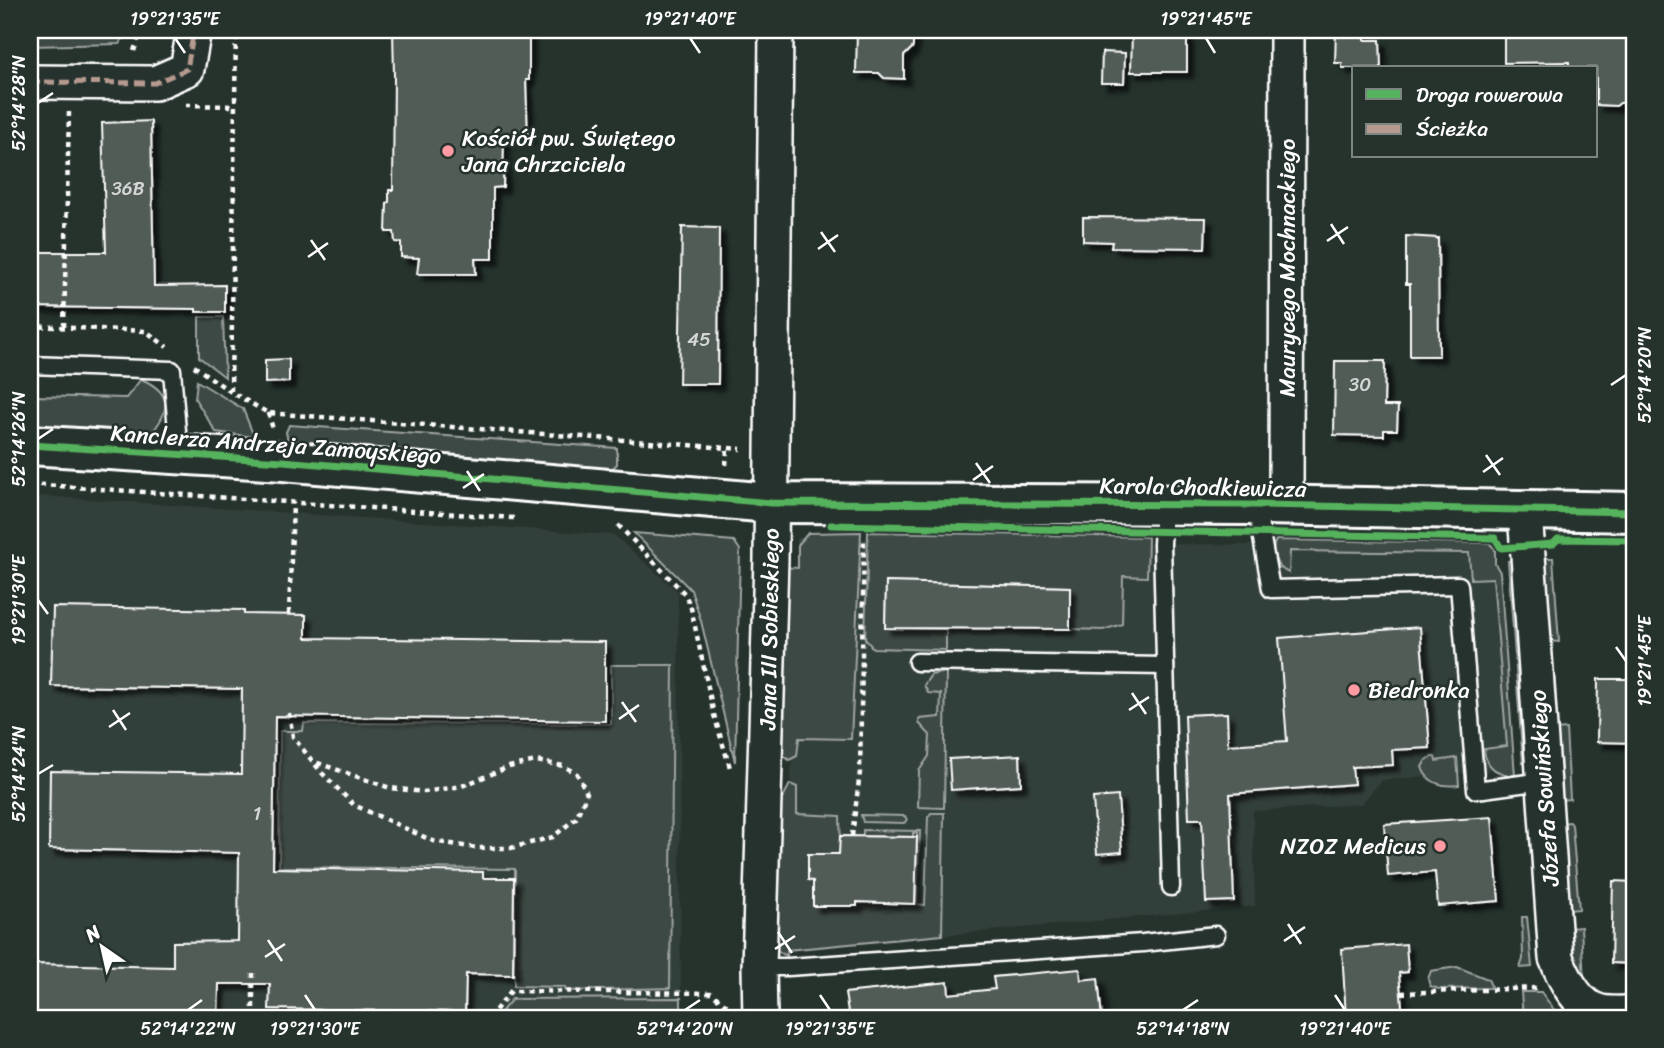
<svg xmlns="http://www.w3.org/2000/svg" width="1664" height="1048" font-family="Sriracha,sans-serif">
<defs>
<filter id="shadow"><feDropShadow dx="6" dy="6" stdDeviation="2" flood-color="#0009"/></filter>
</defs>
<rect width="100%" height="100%" fill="#26332d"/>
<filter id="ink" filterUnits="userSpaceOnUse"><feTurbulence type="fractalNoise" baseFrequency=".0143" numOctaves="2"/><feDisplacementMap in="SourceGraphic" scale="14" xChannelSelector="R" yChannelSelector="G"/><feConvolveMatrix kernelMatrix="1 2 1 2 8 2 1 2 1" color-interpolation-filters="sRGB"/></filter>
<g filter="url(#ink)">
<g fill="#333f3a">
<path d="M41,496L614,535L678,592L681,1018H30V505Z"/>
<path d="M797,538L1494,549L1509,749L1489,771L1382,780L1361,804L1253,811L1255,906L787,950Z"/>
</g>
<g fill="#3e4944" stroke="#9ea4a2" stroke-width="2">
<path d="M30,30H129L119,44L30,46Z"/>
<path d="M199,317H223L225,377L199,357Z"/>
<path d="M141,379C177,394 168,416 146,439L30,431V396L126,398Z"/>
<path d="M197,381L243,409L254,437L216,432L195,399Z"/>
<path d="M289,425L617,448V464L605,475L290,451L286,432Z"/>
<path d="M861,532L851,739L799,738L797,756L789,760L782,754L778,735L782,567L798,568V545L808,533Z"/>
<path d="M868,532L1148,537L1147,577L1123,576L1122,624L1103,630L1070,629V587L886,582L885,628L946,629V650L873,648L865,639Z"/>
<path d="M634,533L734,541L740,550L735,762L701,621L691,590Z"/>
<path d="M1276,540L1489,543L1495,549V564L1500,572L1515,776C1498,776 1485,766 1484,749L1507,746L1493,578L1471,579L1469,553L1290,551L1289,573C1276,568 1269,552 1276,540Z"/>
<path d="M1543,558H1553L1559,642L1548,641Z"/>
<path d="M1511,560L1525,742L1523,764L1508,561Z"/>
<path d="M611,665H673L670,988L565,991V987L514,986L515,869L279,867L280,731H303L304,723L611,724Z"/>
<path d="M946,672L944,808L918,807L919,771L929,756L930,735L919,723V719L940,717L941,694L928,693L924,685L931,675Z"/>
<path d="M1566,729L1570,799L1559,800L1555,730Z"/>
<path d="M1432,757H1435L1436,761L1457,758L1459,785C1444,787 1427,784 1422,767L1426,760Z"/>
<path d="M790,784L797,787V814L840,816L841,854H809L808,880L813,881L814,906H857V900L915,903L917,833H913V837L863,836V830L920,831L917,904L925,905L928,817L931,813H944L942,935L787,950V956L779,952L775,947L777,809Z"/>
<path d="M861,815L905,816L907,820L904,823L863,822Z"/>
<path d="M1570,822L1572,825L1579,909L1567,910L1561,823Z"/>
<path d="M1522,917H1527L1532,967L1520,968L1523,959Z"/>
<path d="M1581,927L1584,981L1573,957L1569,928Z"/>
<path d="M1457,967L1488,979L1491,986L1490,988L1439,989L1430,986L1428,979L1431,971Z"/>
<path d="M1521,992H1541L1560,1018H1523Z"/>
<path d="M681,998V1018H496L512,999Z"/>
</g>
<g fill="#515c57" stroke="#fff" stroke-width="2" filter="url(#shadow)">
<path d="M393,30H529V80H526L528,139L504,138L503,187L493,188V259H475L476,274H417L419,258L401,257V243L395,242L394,232H386L387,203L389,202V190H393L394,75Z"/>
<path d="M857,30H913V47L904,56V79L884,78L879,73H856Z"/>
<path d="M1132,30H1187V72H1131Z"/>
<path d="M1336,30H1365V40H1380L1381,68H1342V63H1335Z"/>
<path d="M1504,30H1634V102L1620,103L1616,106L1596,105V68H1569V62L1504,63Z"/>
<path d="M1102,52L1125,53L1124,83H1101Z"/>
<path d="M151,121L154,286L225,285V312H196V309L30,307V252H106L102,123Z"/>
<path d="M1083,217L1206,218L1205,248L1111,247L1112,242L1083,241Z"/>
<path d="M682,227L719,228L718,384H679Z"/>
<path d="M1406,236L1438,238L1439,356H1410V284H1406Z"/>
<path d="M289,359V382L265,383V360Z"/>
<path d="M1335,361H1385L1384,406H1398L1397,430H1384V436L1334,435Z"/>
<path d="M886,582L1070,587V629L885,628Z"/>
<path d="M53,607L244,610V614L306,615V638L605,642V721L275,716L273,868L483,872V878H514L513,975L466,974L465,1012L269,1009L270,984H219L218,1018H33L34,964L173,967V942L238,941L239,853L49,849L50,771L241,774L242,689L51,686Z"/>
<path d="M1420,627L1430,748L1392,750L1393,765L1352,767L1354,784L1230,794L1234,901L1206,902L1202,819H1189L1185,715L1227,713L1228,745L1287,741L1279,638Z"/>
<path d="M1598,679H1634V743L1597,742Z"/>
<path d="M1020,755L1021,785L951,790L949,759Z"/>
<path d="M1118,796L1122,852L1097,854L1093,798Z"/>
<path d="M1492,817L1499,901L1438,906L1435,872L1388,876L1384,824Z"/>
<path d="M840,836L917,837L915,904L857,902V906H813V881L808,880V854H839Z"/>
<path d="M1613,881L1634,882V964L1611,963Z"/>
<path d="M1406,944L1408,972L1399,973L1403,1017L1346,1018L1342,949Z"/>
<path d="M1080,969L1081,980L1098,978L1102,1018H849L845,993L948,982L949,994L995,989L993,977Z"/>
</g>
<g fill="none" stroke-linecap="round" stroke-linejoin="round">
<g stroke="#fff" stroke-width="21">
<g id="service">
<path d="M30,365L172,370L179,455"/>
<path d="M1164,505L1162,544L1171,887"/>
<path d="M1256,505L1271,589L1459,585L1476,790L1543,781"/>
<path d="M917,662L1165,666"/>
<path d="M759,967H788L1143,943L1216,935"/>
</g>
</g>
<g stroke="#fff" stroke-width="38">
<g id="minor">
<path d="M30,82L155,83L187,69L194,30"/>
<path d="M1286,507L1287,30"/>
<path d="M1525,512L1556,958C1564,978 1577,1007 1601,1012C1611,1014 1624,1013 1634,1013"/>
<path d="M760,1018L759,967L771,559L776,30"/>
</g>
</g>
<g stroke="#fff" stroke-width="44">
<path id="tertiary" d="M30,445L283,461L771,503L1256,505L1634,512"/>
</g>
<g stroke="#fff" stroke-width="4.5" stroke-dasharray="5 5" stroke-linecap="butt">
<path d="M134,51L141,30"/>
<path d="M186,105L234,106"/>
<path d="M30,326L146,331L167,347"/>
<path d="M64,327L69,112"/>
<path d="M194,366L231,392L268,413L741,449"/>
<path d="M231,391L236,30"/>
<path d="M268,413L273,429"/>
<path d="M726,465L727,449"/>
<path d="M30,484L514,518"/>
<path d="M618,525L685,594L691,608L714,715L731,771"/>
<path d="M289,614L293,503"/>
<path d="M289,713L293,737L322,773L354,805L433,841L476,848H511L553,837L576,818L587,793L577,774L564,766L536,761L509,767L462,786L424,792L390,788L312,761"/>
<path d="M852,836L860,772L864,537"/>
<path d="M1401,993L1537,988"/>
<path d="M253,1018V971"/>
<path d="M489,1018L511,991L711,993L729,1007"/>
</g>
<use href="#service" stroke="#26332d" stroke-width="16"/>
<use href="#minor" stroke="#26332d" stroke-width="33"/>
<use href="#tertiary" stroke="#26332d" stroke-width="38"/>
<path stroke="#b69a8f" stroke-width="5" stroke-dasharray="10 5" stroke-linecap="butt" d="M30,82L155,83L187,69L194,30"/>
<g stroke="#26332d" stroke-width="11">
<g id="cycleway">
<path d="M30,445L283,461L771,503L1256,505L1634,512"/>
<path d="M831,525L1495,538L1501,548L1553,544L1558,539L1634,540"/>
</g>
</g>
<use href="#cycleway" stroke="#56b35d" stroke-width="7"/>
</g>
</g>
<path fill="none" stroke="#fff" stroke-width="2.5" d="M175,38L185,53M690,38L700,53M1206,38L1215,53M38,103L53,93M1331,224L1344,244M821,232L835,252M311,240L325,260M1327,241L1348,227M818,249L838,235M308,257L328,243M1611,385L1626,375M38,439L53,429M1486,455L1500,475M976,463L990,483M467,471L480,491M1483,472L1503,458M973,480L993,466M463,488L484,474M38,600L48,614M1616,647L1626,661M1132,693L1146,714M622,702L636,722M113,710L126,730M1129,710L1149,697M619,719L639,705M109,727L130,713M38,774L53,765M1288,924L1301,944M778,932L792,953M268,940L282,961M1284,941L1305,927M775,949L795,936M265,957L285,944M305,995L315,1010M820,995L830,1010M1335,995L1345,1010M188,1010L202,1000M685,1010L700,1000M1183,1010L1198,1000"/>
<g fill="#ff9aa2" stroke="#26332d" stroke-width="2.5">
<circle cx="448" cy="151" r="7"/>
<circle cx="1354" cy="690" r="7"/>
<circle cx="1440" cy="846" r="7"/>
</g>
<g text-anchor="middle" stroke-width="5" stroke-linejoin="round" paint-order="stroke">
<g font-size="19" fill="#d4d6d5">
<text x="128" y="195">36B</text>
<text x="699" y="346">45</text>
<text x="1360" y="391">30</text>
<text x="257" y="820">1</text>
</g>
<g font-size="23" fill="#fff" stroke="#26332d" text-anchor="start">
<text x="462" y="146">Kościół pw. Świętego<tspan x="462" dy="26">Jana Chrzciciela</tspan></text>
<text x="1368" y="698">Biedronka</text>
<text x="1426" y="854" text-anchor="end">NZOZ Medicus</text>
</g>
<g font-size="23" fill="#fff" stroke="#26332d">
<text transform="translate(1287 268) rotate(-90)" y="8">Maurycego Mochnackiego</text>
<text transform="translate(276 444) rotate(4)" y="8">Kanclerza Andrzeja Zamoyskiego</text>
<text transform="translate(1203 487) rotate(1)" y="8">Karola Chodkiewicza</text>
<text transform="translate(769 629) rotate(-89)" y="8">Jana III Sobieskiego</text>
<text transform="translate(1544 788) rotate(-94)" y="8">Józefa Sowińskiego</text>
</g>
</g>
<rect width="1664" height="1048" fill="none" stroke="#26332d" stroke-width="77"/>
<rect x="1352" y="66" width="245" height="91" fill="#26332d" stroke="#7d8581" stroke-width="2"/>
<rect x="1366" y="89" width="35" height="10" fill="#56b35d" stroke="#7d8581" stroke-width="2"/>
<text x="1416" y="102" font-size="21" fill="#ffffff">Droga rowerowa</text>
<rect x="1366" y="124" width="35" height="10" fill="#b69a8f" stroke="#7d8581" stroke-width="2"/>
<text x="1416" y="136" font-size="21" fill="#ffffff">Ścieżka</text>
<g transform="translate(102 947) rotate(326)" stroke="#26332d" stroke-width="5" paint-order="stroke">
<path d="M0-5L12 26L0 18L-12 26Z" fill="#ffffff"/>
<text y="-10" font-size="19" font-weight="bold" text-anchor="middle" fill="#ffffff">N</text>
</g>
<rect x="38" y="38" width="1588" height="972" fill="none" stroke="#fff" stroke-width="2.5"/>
<g font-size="18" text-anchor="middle" fill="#fff">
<text x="175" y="25">19°21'35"E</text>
<text x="690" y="25">19°21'40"E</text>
<text x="1206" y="25">19°21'45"E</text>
<text transform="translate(19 103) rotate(-90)" y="6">52°14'28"N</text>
<text transform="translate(1645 375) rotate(-90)" y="6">52°14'20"N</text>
<text transform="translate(19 439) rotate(-90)" y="6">52°14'26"N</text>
<text transform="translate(19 600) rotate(-90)" y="6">19°21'30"E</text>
<text transform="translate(1645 661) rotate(-90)" y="6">19°21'45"E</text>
<text transform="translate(19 774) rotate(-90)" y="6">52°14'24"N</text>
<text x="188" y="1035">52°14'22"N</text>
<text x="315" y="1035">19°21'30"E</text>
<text x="685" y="1035">52°14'20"N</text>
<text x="830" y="1035">19°21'35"E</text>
<text x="1183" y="1035">52°14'18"N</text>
<text x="1345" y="1035">19°21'40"E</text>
</g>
</svg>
